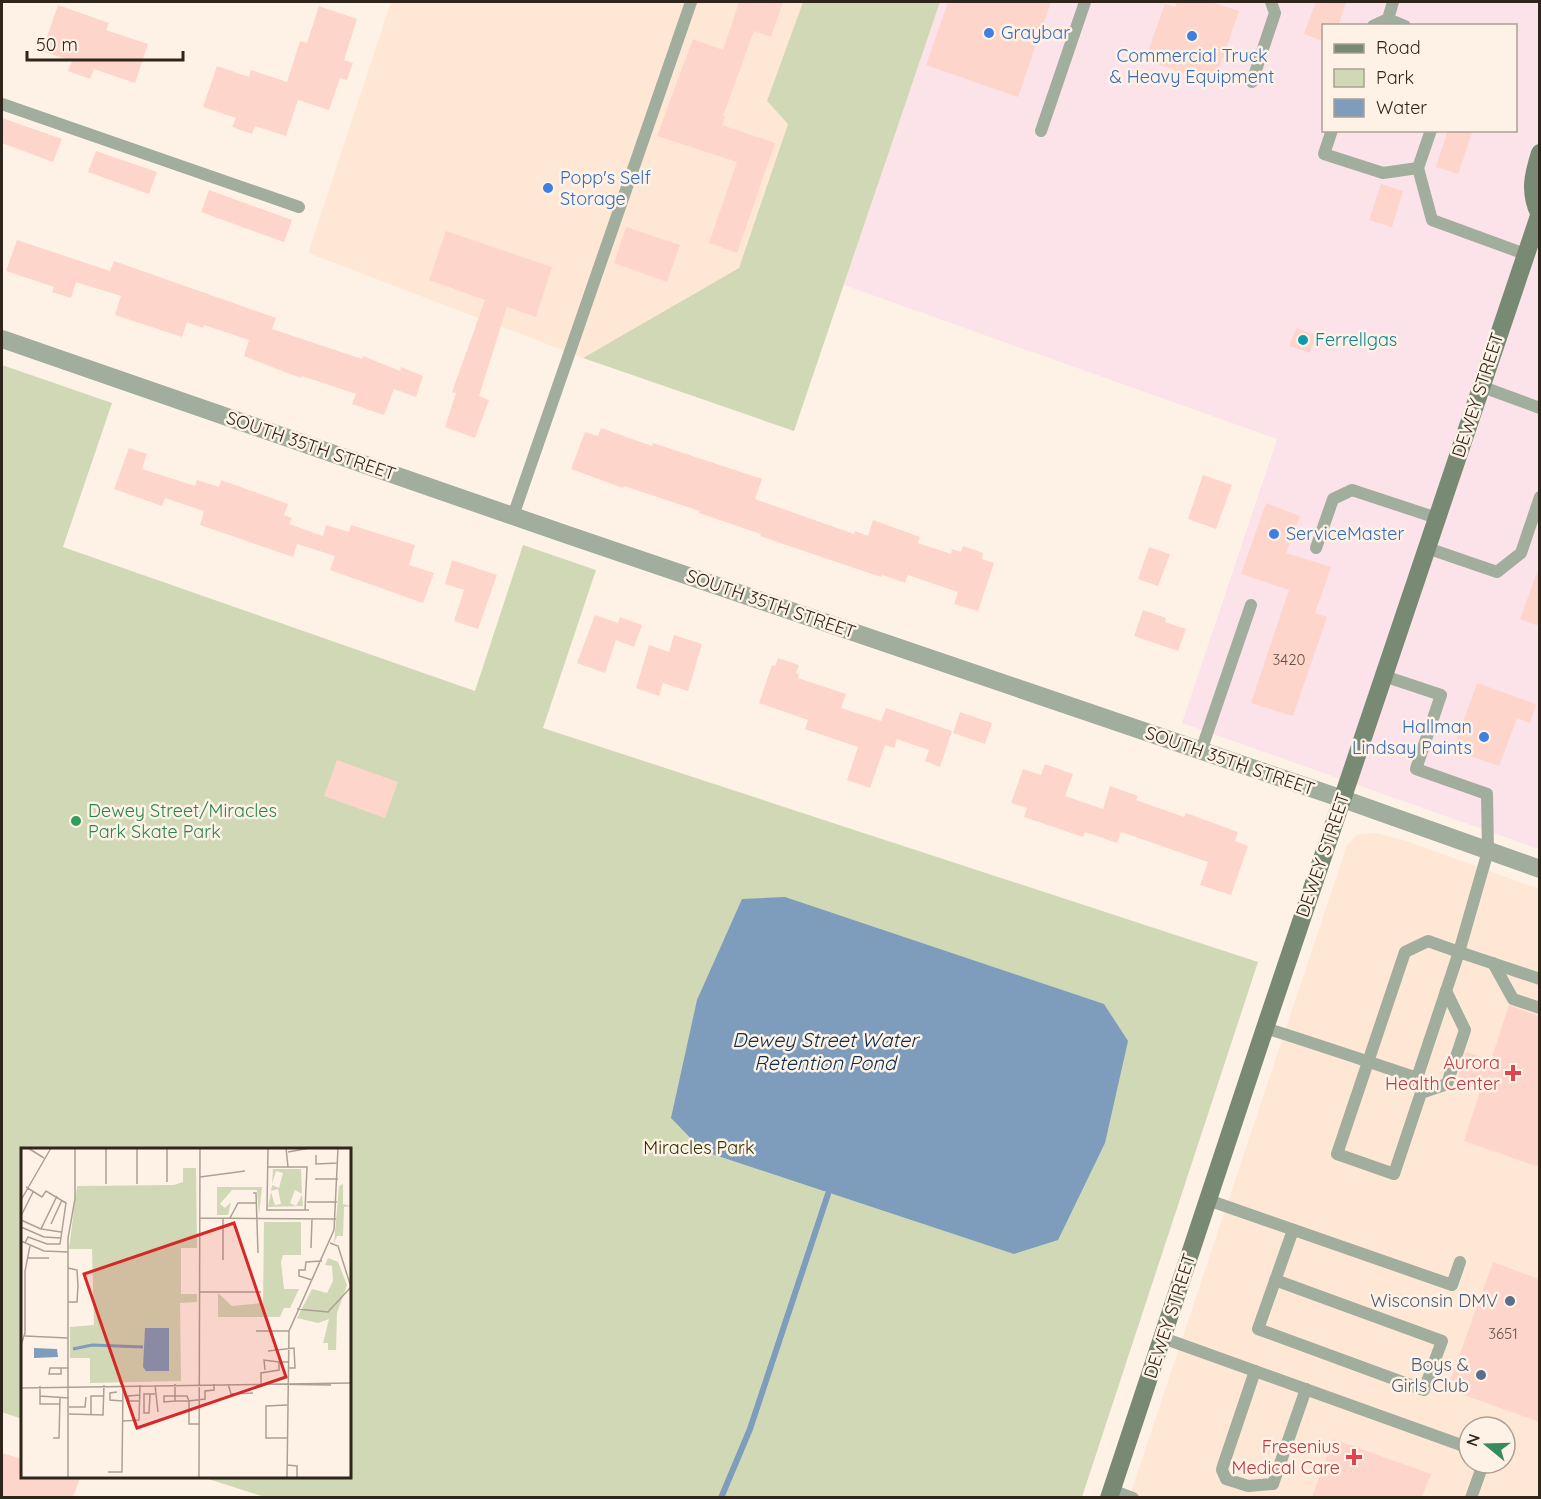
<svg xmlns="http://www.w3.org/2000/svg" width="1541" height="1499" font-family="Quicksand,sans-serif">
<rect width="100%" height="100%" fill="#fef2e7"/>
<g fill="#fee8d5" fill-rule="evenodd">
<path d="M391,2H803L767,101L788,124L739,268L583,358L308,253Z"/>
<path d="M1376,833L1404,840L1539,889V1497L1129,1498L1347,845L1356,835ZM1469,1427H1505V1463H1469Z"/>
</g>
<path fill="#fce2e9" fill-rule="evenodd" d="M940,2H1539V849L1182,723L1277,439L844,285ZM1324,26H1516V130H1324Z"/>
<g fill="#d1d8b5">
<path d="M803,2H940L794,431L583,358L739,268L788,124L767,101Z"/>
<path d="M2,365L112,403L63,547L475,691L523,545L596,570L543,728L1258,962L1082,1497L268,1498L202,1477L350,1476V1150H22V1419L2,1412Z"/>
</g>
<path fill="#7e9cbb" d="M785,897L1104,1004L1128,1041L1105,1143L1058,1240L1014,1254L703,1151L671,1118L697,1000L742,899Z"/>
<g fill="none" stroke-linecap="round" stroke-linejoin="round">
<path stroke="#7e9cbb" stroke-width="6" d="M721,1498L750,1429L828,1194"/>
</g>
<g fill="#fed5cb">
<path d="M739,2H783L771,37L754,31L723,116L725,117L722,125L775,143L737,253L709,243L737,162L657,136L693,39L723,50Z"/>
<path d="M948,2H1051L1018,97L926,65Z"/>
<path d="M1177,2H1211L1239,11L1214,83L1145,60L1165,4L1175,7Z"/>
<path d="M1316,2H1346L1338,26H1323V41L1304,34Z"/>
<path d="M58,5L109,23L106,30L148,44L135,83L94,69L90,79L68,71L72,61L42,51Z"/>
<path d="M319,6L357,19L344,60L353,63L347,80L340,78L329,110L298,100L286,136L255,126L252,134L232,127L236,118L203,107L217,66L249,77L251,70L287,82L300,41L307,43Z"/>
<path d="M2,118L62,139L53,162L2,143Z"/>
<path d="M1448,130H1473L1458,174L1436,167Z"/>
<path d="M96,151L157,172L149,194L88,172Z"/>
<path d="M1381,184L1403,191L1392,227L1369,220Z"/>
<path d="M209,190L292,220L284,242L201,212Z"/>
<path d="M626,227L680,245L667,282L614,263Z"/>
<path d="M446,231L552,267L536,317L507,307L479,396L489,400L475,438L445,427L456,393L452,392L485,300L429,280Z"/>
<path d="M17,240L110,271L114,261L276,318L272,329L362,359L363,356L400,371L401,367L423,376L416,397L394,389L384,415L352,404L356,394L302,376L301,378L282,371L244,356L249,340L204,325L203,328L187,322L182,337L115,315L121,296L76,282L71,298L52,292L54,287L6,271Z"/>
<path d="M1296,328L1316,335L1310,353L1289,346Z"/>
<path d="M601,428L652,446L653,443L762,479L755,499L854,534L855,531L868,536L873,520L920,537L918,543L951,554L952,549L961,552L963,546L983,553L982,559L994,563L978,611L954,604L958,592L908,575L905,583L882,575L881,577L760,536L761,534L699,513L700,511L624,486L623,488L571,469L585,432L598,436Z"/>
<path d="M129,448L147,454L142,469L195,486L197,480L219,487L221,480L288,504L284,515L292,518L289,524L323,536L326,525L349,532L351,525L415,545L409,565L434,573L423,603L330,570L335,556L297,544L293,557L200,525L204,511L165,498L162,506L114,489Z"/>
<path d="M1203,475L1232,485L1216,529L1188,519Z"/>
<path d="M1266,503L1300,516L1286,553L1331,567L1315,613L1327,617L1293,716L1251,703L1289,590L1241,574Z"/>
<path d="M1149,547L1170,554L1158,586L1138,579Z"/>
<path d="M452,560L497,575L478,629L454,621L464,590L445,584Z"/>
<path d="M1537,572H1539V626L1520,619Z"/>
<path d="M1143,610L1166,618L1165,622L1186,629L1178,651L1134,636Z"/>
<path d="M595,615L618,623L620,617L642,625L634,647L616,640L605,673L577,663Z"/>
<path d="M674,635L702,644L688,691L663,683L659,696L636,688L649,645L669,652Z"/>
<path d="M778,658L799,665L796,673L799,674L798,678L846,694L841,708L881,721L886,708L952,731L940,767L925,761L929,750L897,739L894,748L885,745L870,788L847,780L858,747L805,729L808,720L759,703L772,665L775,666Z"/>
<path d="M1477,683L1536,704L1530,723L1517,718L1499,766L1453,750Z"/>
<path d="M960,712L992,723L985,744L953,733Z"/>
<path d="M337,760L398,782L385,818L324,796Z"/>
<path d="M1045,764L1073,774L1065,796L1103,809L1110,786L1138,796L1136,800L1184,817L1186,813L1238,832L1235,841L1248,846L1231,895L1200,885L1208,862L1121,832L1117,843L1085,832L1083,837L1024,817L1027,808L1011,803L1023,769L1041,775Z"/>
<path d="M1509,1005L1539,1016V1167L1464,1141L1482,1085L1458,1077L1466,1052L1491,1060Z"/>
<path d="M1493,1262L1539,1279V1422L1447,1389Z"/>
<path d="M1333,1439L1431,1474L1422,1497H1312Z"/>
<path d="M2,1453L22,1459V1476H81L73,1497H2Z"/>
</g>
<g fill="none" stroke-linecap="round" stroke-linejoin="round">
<g stroke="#a1ad9d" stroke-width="12">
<path d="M1393,2L1388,19L1405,26"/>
<path d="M1373,26L1388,19"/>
<path d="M1252,82L1275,13L1271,2"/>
<path d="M2,104L299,207"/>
<path d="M1332,130L1324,154L1383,173L1418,168"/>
<path d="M1431,130L1418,168L1432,220L1525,254"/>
<path d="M1041,131L1085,2"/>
<path d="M1480,386L1540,408"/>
<path d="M513,516L691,2"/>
<path d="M1316,548L1333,499L1352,490L1437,518"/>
<path d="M1427,548L1497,572L1521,553L1540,497"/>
<path d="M1384,676L1441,695L1416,769L1487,794L1488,851L1459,952L1540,979"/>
<path d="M1201,751L1251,605"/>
<path d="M1493,963L1513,999L1540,1008"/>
<path d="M1265,1028C1316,1044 1366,1061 1417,1078L1459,952L1428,941L1405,952L1337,1154L1394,1174L1421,1093L1417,1078"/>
<path d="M1421,1093L1447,1084L1465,1030L1446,991"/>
<path d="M1208,1200L1452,1285L1460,1262"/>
<path d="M1275,1280L1442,1341L1424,1390L1258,1329L1293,1230"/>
<path d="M1163,1338L1461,1445L1469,1452"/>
<path d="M1255,1371L1223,1466L1222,1470L1226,1479L1248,1486L1273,1484L1306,1389"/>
<path d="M1112,1490L1133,1498"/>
<path d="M1471,1498L1481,1470L1479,1463"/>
</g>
<path stroke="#a1ad9d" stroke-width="18" d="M2,339L565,534L1343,799L1540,869"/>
<g stroke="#798a74" stroke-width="18">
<path d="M1539,213C1529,192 1533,175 1540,153"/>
<path d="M1109,1498L1261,1040L1540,213"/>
</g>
</g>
<g fill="#3f7fe0" stroke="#fef2e7" stroke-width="2">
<circle cx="989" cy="33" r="6"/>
<circle cx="1192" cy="36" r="6"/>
<circle cx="548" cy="188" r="6"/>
<circle cx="1274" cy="534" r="6"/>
<circle cx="1484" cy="737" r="6"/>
</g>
<circle fill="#0f9aa8" stroke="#fef2e7" stroke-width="2" cx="1303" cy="340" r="6"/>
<circle fill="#2e9e5b" stroke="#fef2e7" stroke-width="2" cx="76" cy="821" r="6"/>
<g fill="#e0444e" stroke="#fef2e7" stroke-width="2">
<path d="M1510 1064h6v6h6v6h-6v6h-6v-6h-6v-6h6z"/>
<path d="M1351 1448h6v6h6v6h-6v6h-6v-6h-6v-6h6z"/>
</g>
<g fill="#5c6f8a" stroke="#fef2e7" stroke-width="2">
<circle cx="1510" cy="1301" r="6"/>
<circle cx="1481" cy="1375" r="6"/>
</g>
<g text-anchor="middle" stroke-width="5" stroke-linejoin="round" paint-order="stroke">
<g font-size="15" fill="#645147">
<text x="1289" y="665">3420</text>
<text x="1503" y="1339">3651</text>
</g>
<g font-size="18" fill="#366cbe" stroke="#fef2e7" text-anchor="start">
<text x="1001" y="39">Graybar</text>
<text x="1192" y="62" text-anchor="middle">Commercial Truck<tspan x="1192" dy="21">&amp; Heavy Equipment</tspan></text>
<text x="560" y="184">Popp's Self<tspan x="560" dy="21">Storage</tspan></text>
<text x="1286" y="540">ServiceMaster</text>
<text x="1472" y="733" text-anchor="end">Hallman<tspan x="1472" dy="21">Lindsay Paints</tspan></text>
</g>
<g font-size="18" fill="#0d838f" stroke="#fef2e7" text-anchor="start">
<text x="1315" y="346">Ferrellgas</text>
</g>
<g font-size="18" fill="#30251b" stroke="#fef2e7">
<text transform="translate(1478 395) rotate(-72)" y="6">DEWEY STREET</text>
<text transform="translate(311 446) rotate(19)" y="6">SOUTH 35TH STREET</text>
<text transform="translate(771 604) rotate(19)" y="6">SOUTH 35TH STREET</text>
<text transform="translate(1230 761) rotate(19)" y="6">SOUTH 35TH STREET</text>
<text transform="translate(1323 855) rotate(-71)" y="6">DEWEY STREET</text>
<text transform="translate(1170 1316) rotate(-72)" y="6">DEWEY STREET</text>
</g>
<g font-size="18" fill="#27864d" stroke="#fef2e7" text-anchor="start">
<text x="88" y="817">Dewey Street/Miracles<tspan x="88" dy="21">Park Skate Park</tspan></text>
</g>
<g font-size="18" fill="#be3a42" stroke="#fef2e7" text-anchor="end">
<text x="1500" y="1069">Aurora<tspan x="1500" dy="21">Health Center</tspan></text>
<text x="1340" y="1453">Fresenius<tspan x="1340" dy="21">Medical Care</tspan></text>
</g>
<g font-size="18" fill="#2e3401" stroke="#fef2e7">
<text x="699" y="1154">Miracles Park</text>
</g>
<g font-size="18" fill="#4e5e75" stroke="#fef2e7" text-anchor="end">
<text x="1498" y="1307">Wisconsin DMV</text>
<text x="1469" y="1371">Boys &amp;<tspan x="1469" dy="21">Girls Club</tspan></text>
</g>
<g font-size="20" font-style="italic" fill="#0a2f4e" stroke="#fef2e7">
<text x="825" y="1047">Dewey Street Water<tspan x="825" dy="23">Retention Pond</tspan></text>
</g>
</g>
<g transform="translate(21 1148)">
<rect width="330" height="330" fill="#fef2e7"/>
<path d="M162,20H175L176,100H160V146H176V154L159,155L160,233L69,235V210H49V179L73,177L71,101H48L56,38L153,37L162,34ZM252,21H280L281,46L274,42L269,55L275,58L281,47L282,58L247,59L250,44L254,57L260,56L257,41L250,43L251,37L258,40L262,25L255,23L251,36ZM322,36V56L330,58L323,59L322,88H316L313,96L318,38ZM196,39H241L238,67L236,42H211L199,56L204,60L210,54L207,67H196ZM243,74H280V107H262L260,114L263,141H278L269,160H263L259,169H197V145L211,158L242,155ZM307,110L317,114L326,137L316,165L315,202H307V195H302L308,171L297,175L276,170L291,141L306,145L312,133L311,118L304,117Z" fill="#d1d8b5"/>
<path d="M124,180H148V223H125L122,219ZM13,200L36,201L37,209L13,210Z" fill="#7e9cbb"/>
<path fill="none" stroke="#7e9cbb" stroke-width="3" d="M52,201L71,197L122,199"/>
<path fill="none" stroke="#aca095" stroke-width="1.5" d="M7,0L23,10M116,0V36M146,0V34M247,0L246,62H288M265,0L267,19M267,4L289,0M295,7V16L317,15M247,19H286L284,62M179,29L224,23M294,31H317M85,36V0M232,45H235L237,105M36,48L20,81L40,84M0,52L30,0M286,54H316M0,68L12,44M179,70L315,71M202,70V112M209,70L217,55H236M0,72L20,81M30,76L41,52M0,79L23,89L40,90M0,93L23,103L47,104M4,95L7,89L26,96H39L45,55L25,43L21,49L5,39M309,95L317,98L330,139M290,100L291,71M7,110H28M47,120L56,122L57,138L56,154H47M291,132L278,128V122H284L285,114L301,113M179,144H240M276,161L307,164L330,139M235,183H268M4,188L47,190M0,197L4,185V123L9,98M247,203L273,200L274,220H267M40,220V226H28L29,220H48M244,222L243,212L258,214M154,236V253H168M207,236L210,246L232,245M240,236V225L258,222V214H267M244,236L310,237M134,237L137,264M19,238V248L48,250M0,240L330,235M96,244L89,245V252L102,253M129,246L128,265H123V246H134M19,248V256H39M119,253H108L107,248L119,247M154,253L143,254V248H166L168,253M48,259H64L65,249M48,266L82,267L83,237M70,267V248H82M102,273L118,272L119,237M179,276H168V253L184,251V243L193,242V236M32,290H38L39,250M266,290H245V258L266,257M266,317L276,318V330M87,324H101L102,237M47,330V90L54,51V0M178,330L179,0M266,330L268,183L313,82L317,0"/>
<path fill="#d62828" fill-opacity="0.15" stroke="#d62828" stroke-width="3" d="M213,75L265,229L116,280L63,126Z"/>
<rect width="330" height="330" fill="none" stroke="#30251b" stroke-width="3"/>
</g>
<rect width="1541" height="1499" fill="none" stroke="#30251b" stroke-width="6"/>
<rect x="1322" y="24" width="195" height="108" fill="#fef2e7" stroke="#aca095" stroke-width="1.5"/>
<rect x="1334" y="44" width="30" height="9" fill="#798a74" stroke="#aca095" stroke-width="1.5"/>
<text x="1376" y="54" font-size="18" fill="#30251b">Road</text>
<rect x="1334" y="69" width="30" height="18" fill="#d1d8b5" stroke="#aca095" stroke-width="1.5"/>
<text x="1376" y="84" font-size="18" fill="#30251b">Park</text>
<rect x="1334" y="99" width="30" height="18" fill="#7e9cbb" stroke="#aca095" stroke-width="1.5"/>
<text x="1376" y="114" font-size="18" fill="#30251b">Water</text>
<g transform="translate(1487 1445) rotate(289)"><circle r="28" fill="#fef2e7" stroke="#aca095" stroke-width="1.5"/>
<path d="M0-4.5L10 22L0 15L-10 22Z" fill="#368c60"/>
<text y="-9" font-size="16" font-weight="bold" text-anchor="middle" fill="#30251b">N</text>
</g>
<path d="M27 51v9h156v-9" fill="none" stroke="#30251b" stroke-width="3"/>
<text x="36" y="51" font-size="18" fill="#30251b" stroke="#fef2e7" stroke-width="4.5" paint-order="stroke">50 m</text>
</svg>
